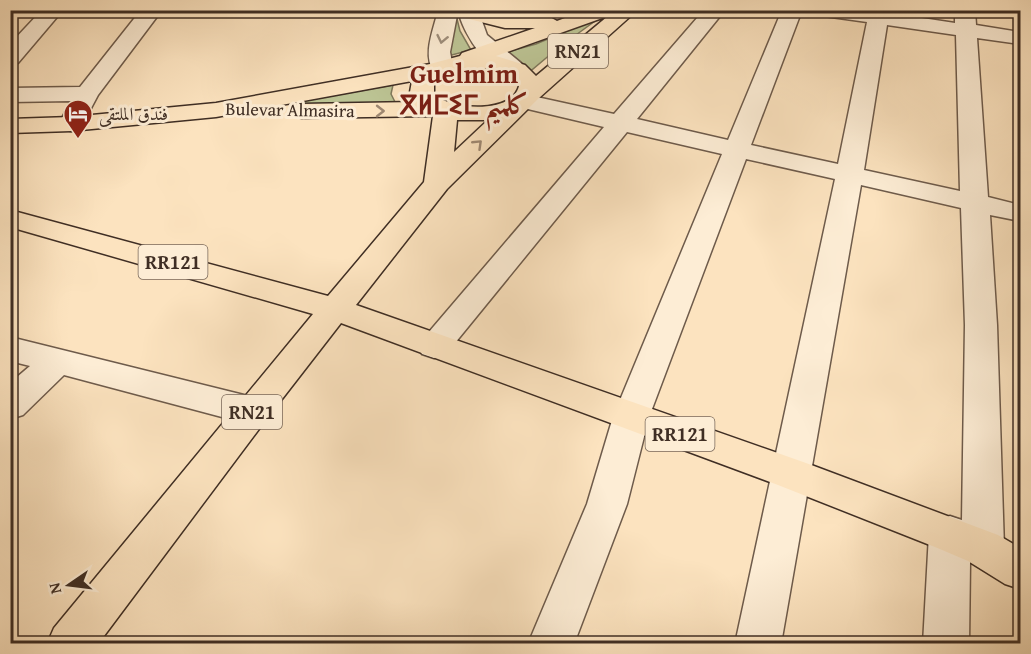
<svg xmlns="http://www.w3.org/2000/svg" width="1031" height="654" font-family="'Gentium Book Plus',Amiri,'Noto Sans Tifinagh',serif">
<rect width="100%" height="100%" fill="#fce3bf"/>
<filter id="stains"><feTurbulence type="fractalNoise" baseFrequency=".00333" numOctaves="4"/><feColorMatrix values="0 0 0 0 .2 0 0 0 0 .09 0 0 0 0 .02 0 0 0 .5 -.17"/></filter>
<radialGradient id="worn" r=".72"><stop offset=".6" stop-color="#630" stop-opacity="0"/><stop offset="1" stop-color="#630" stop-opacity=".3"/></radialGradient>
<g fill="#bcc494" stroke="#7e795c" stroke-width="1.5">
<path d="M456,15L460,31L471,50L444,57Z"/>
<path d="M602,16L558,48L527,74L500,54L536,44Z"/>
<path d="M393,85L391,94L397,106L358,103L286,104Z"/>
</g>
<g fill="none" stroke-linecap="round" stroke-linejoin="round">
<g stroke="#6e5b4b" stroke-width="3">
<g id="minor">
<path d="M42,10H63L18,63L10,64V44Z"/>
<path d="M141,10H162L98,95L80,129L71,131L62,129L59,124L71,101L10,102V88L80,87Z"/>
<path d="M438,10H458L450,52L453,67L450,72L442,74L434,72C422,54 434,29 438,10Z"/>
<path d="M458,10H478L487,35L521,63L524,68L521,73C492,80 463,35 458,10Z"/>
<path d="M704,10H725L637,119L728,140L782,10H802L751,145L838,164L867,22L824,16L817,14L814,10H890L889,13L955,23V10H975L976,25L1020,32V44L977,38L988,197L1020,205V221L990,215L997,325L1004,548L998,561L983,567L970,562L969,644H923L929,534L935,521L950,516L962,520L965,325L961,208L861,185L781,644H735L835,179L746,159L649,417L627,504L574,644H528L587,504L613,417L722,154L627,132L446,354L434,358L422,354L417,346L604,127L515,106L511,101L515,96L523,94L614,114ZM887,25L956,35L960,191L864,170Z"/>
<path d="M10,337L252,397L265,401L270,411L265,421L252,425L64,375L23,415L10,419V383L30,366L10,361Z"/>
</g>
</g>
<g stroke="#3f2e24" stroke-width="3">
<path id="major" d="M460,10H483L505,16H548L557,21L586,10H631L633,14L539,98L447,189L356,305L806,463L998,535L1020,548V589L1005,584L968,561L935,547L778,485L341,323L265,421L98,644H47L54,628L313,314L10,227V210L328,296L424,182L433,116L302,118L293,116L290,111L293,106L302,104L415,102L410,92L412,81L216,117L71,131L10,133V119L71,117L216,103L430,64L460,56L462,53L535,28H505L461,17L458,13ZM608,16L536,76L525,65L496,56ZM481,68C497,69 510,71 519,86C512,114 453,110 434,95V84C444,69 464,68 481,68ZM457,120H488L454,152Z"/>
</g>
<use href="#minor" fill="#fdedd5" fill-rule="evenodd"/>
<use href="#major" fill="#fce3bf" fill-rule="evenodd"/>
</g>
<defs><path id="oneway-chevron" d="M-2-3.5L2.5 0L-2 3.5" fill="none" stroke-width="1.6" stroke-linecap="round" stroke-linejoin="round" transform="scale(1.5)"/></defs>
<use stroke="#9e8e7c" href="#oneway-chevron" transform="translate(442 39) rotate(102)"/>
<g stroke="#9e8872">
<use href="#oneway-chevron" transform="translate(380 111)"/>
<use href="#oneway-chevron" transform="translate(478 144) rotate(-44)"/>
</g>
<defs>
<g id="hotel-pin" transform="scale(1.5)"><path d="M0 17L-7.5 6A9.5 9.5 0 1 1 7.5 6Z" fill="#8f2418" stroke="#fdedd5"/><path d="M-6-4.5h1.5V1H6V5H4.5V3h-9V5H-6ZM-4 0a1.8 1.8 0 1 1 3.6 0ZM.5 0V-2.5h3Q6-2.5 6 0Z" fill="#fff"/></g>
</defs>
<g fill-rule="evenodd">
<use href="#hotel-pin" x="78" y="114"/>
</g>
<g text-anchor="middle" stroke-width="6" stroke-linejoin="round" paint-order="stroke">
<g font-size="18" fill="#3f2e24" stroke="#fdedd5">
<text transform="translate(290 110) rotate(1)" y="6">Bulevar Almasira</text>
</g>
<g font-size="18" fill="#3f2e24" stroke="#fdedd5" text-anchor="start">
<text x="99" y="120">فندق الملتقى</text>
</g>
<g fill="#fdedd5" stroke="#786759" stroke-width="1.5">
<rect x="548" y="34" width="60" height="34" rx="4.5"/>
<rect x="138.5" y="245" width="69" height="34" rx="4.5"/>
<rect x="222" y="395" width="60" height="34" rx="4.5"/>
<rect x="645.5" y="417" width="69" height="34" rx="4.5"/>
</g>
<g font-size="20" font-weight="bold" fill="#3f2e24">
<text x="578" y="58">RN21</text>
<text x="173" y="269">RR121</text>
<text x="252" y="419">RN21</text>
<text x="680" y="441">RR121</text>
</g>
<g font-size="27" font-weight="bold" fill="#7a1f14" stroke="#fdedd5">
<text x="464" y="83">Guelmim<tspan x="464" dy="31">ⴳⵍⵎⵉⵎ كلميم</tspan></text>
</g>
</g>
<rect width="1031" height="654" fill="none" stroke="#fce3bf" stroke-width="36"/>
<rect x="12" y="12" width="1007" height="630" fill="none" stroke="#3f2e24" stroke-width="3"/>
<rect x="18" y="18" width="995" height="618" fill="none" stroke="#3f2e24" stroke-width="1.5"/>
<g transform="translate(69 585) rotate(256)" stroke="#fdedd5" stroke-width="4.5" paint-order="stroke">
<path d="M0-4.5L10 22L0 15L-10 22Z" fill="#3f2e24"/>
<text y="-9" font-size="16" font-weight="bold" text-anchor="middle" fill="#3f2e24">N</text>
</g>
<rect width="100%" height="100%" filter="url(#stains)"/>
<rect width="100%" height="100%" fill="url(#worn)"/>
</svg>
